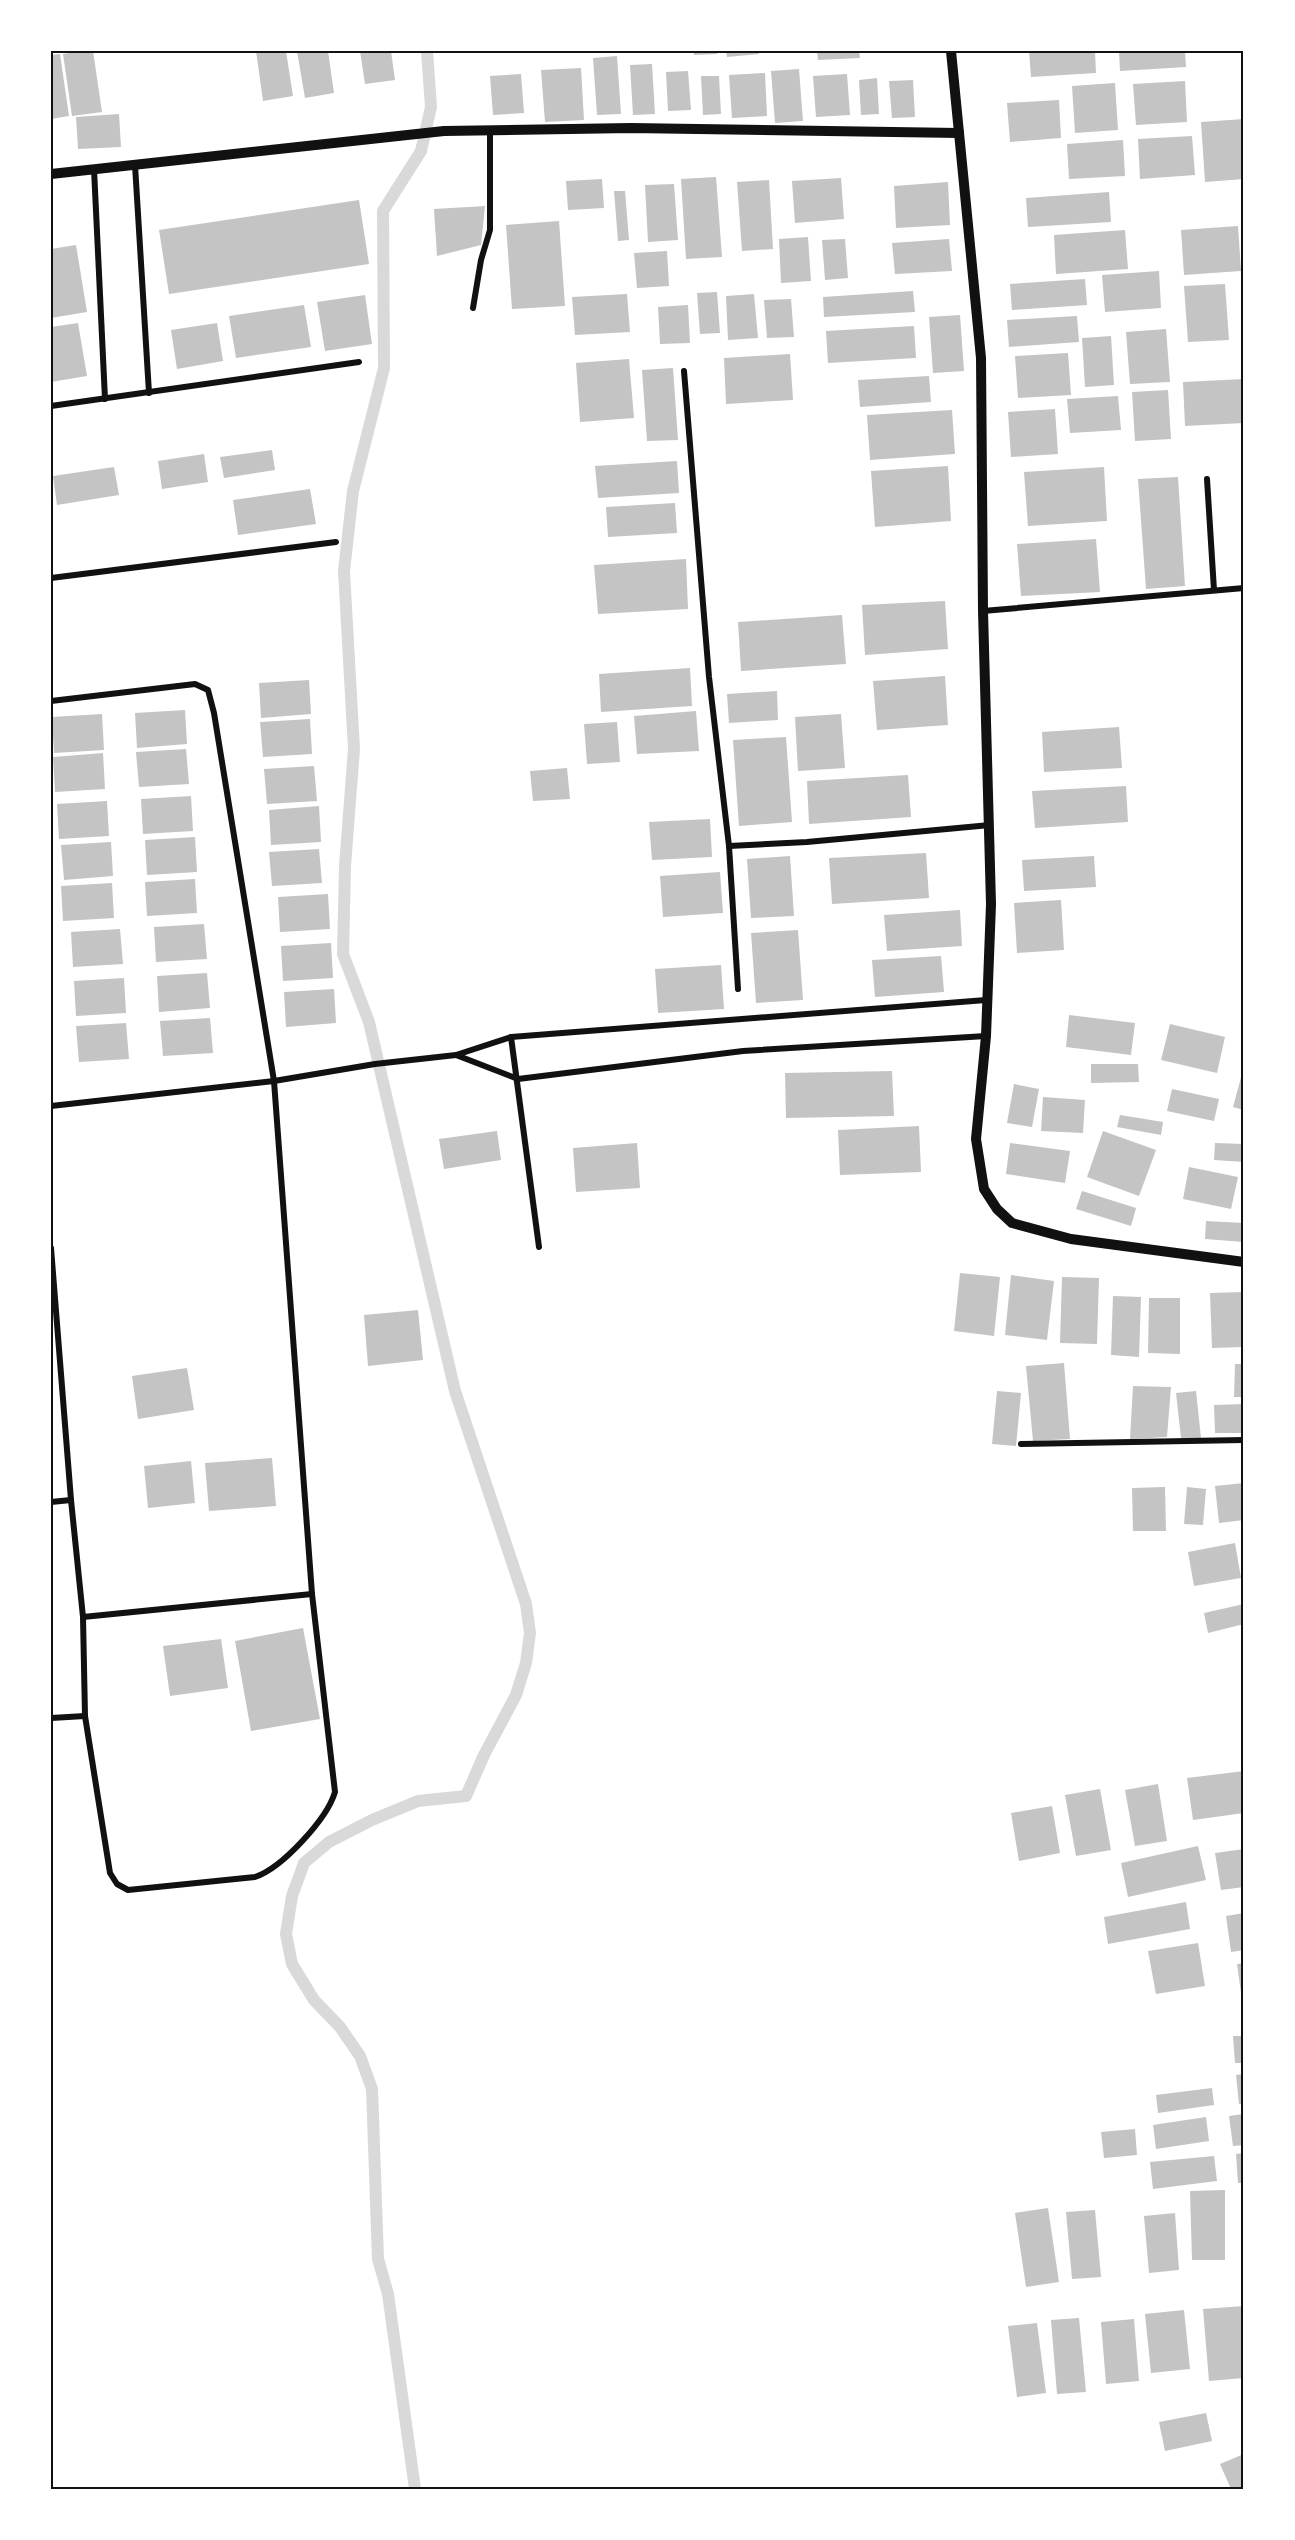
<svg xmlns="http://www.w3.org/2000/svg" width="1295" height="2540" font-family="Inter,sans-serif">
<rect width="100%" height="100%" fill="#fff"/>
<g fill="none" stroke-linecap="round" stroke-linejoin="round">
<path stroke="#d9d9d9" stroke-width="12" d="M415,2489L388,2294L378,2259L372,2089L360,2056L340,2027L314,2000L292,1964L286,1934L292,1896L304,1863L329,1842L372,1820L418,1801L466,1796L484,1755L516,1695L526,1663L530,1633L526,1604L455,1391L369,1022L343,954L345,866L354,749L344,571L353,491L384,368L383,211L421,151L431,107L427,51"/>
</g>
<g fill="#c4c4c4">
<path d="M82,51H93L102,112L72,116L63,54Z"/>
<path d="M256,51H286L293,96L263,101Z"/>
<path d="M297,51H328L334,93L305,98Z"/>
<path d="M360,51H391L395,80L365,84Z"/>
<path d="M694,51H717V54L694,55Z"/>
<path d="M726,51H759V54L727,57Z"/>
<path d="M817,51H859L860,58L818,60Z"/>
<path d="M1029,51H1095L1096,73L1031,77Z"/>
<path d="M1119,51H1185L1186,67L1120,71Z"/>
<path d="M60,54L69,116L51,119V55Z"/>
<path d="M617,56L621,114L597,115L593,58Z"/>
<path d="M652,64L655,114L633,115L630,65Z"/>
<path d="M581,68L584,120L545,122L541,70Z"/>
<path d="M799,69L803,121L775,123L771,71Z"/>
<path d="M688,71L691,110L668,111L666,72Z"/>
<path d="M765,73L767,116L732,118L729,75Z"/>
<path d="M521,74L524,113L493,115L490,76Z"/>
<path d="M847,74L850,115L816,117L813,76Z"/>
<path d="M701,76H719L721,114L703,115Z"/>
<path d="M877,78L879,114L861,115L859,80Z"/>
<path d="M913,80L915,117L892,118L889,81Z"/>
<path d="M1185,81L1187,122L1136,125L1133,84Z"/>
<path d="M1115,83L1118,130L1075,133L1072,86Z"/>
<path d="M1059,100L1061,138L1010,142L1007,103Z"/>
<path d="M119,114L121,147L78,149L76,117Z"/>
<path d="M1244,119V179L1205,182L1201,122Z"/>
<path d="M1192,136L1195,175L1140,179L1138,139Z"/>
<path d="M1123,140L1125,176L1069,179L1067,144Z"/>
<path d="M716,177L722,257L686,259L681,179Z"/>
<path d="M841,178L844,219L795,223L792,181Z"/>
<path d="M602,179L604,208L568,210L566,181Z"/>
<path d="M769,180L773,249L742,251L737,182Z"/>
<path d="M948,182L950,225L896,228L894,186Z"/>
<path d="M674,184L678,240L648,242L645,185Z"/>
<path d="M614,191H625L629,240L618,241Z"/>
<path d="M1109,192L1111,222L1028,227L1026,198Z"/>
<path d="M359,200L369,264L169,294L159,230Z"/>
<path d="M485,206L481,245L437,256L434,209Z"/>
<path d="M559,221L565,306L512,309L506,225Z"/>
<path d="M1238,226L1241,271L1184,275L1181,230Z"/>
<path d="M1125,230L1128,269L1056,274L1054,235Z"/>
<path d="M808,237L811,281L781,283L779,239Z"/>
<path d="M845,239L848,278L825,280L822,240Z"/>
<path d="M949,239L952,271L895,274L892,243Z"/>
<path d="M76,245L87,312L51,318V249Z"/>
<path d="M667,251L669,286L637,288L634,253Z"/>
<path d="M1159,271L1161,308L1105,312L1102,275Z"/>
<path d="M1085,279L1087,305L1012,310L1010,284Z"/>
<path d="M1225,284L1229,340L1188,342L1184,286Z"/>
<path d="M913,291L915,312L824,317L823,297Z"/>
<path d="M717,292L720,333L700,334L697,293Z"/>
<path d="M627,294L630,332L575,335L572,297Z"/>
<path d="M754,294L758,338L728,340L726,296Z"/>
<path d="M365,295L372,344L325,351L317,302Z"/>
<path d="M791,299L794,337L767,338L764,300Z"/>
<path d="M304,305L311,347L236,358L229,316Z"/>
<path d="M688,305L690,343L660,344L658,307Z"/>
<path d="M960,315L964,371L933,373L929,317Z"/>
<path d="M1077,316L1079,342L1009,347L1007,320Z"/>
<path d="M78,323L87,376L51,382V327Z"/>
<path d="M217,323L223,361L177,369L171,330Z"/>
<path d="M914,326L916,358L828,363L826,331Z"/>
<path d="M1166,329L1170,382L1130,384L1126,332Z"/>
<path d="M1111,336L1114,385L1085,387L1082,338Z"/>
<path d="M1068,353L1071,395L1018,398L1015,356Z"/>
<path d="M790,354L793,400L726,404L724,358Z"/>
<path d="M629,359L634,418L580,422L576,363Z"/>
<path d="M673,368L678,440L647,441L642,370Z"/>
<path d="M929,376L931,402L860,407L858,380Z"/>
<path d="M1244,379V423L1185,426L1183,382Z"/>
<path d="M1168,390L1171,439L1135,441L1132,392Z"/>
<path d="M1118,396L1121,430L1070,433L1067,399Z"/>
<path d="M1055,409L1058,454L1011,457L1008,412Z"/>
<path d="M952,410L955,454L870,460L867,415Z"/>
<path d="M272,450L275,470L224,478L220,457Z"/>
<path d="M204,454L208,482L162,489L158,461Z"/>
<path d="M677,461L679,493L598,498L595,466Z"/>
<path d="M948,466L951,521L875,527L871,471Z"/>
<path d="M114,467L119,495L57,505L53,476Z"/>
<path d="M1104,467L1107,521L1028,526L1024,472Z"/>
<path d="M1178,477L1185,586L1146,589L1138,479Z"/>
<path d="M310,489L316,524L238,535L233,500Z"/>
<path d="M675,503L677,533L608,537L606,507Z"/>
<path d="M1096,539L1100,592L1021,596L1017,544Z"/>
<path d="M686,559L688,609L598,614L594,565Z"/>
<path d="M945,601L948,649L865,655L862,605Z"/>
<path d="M842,615L846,664L741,671L738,622Z"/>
<path d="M690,668L692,706L601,712L599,674Z"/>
<path d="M945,676L948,725L877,730L873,681Z"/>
<path d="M309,680L311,714L261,718L259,683Z"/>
<path d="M777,691L778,720L729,723L727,694Z"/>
<path d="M185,710L187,744L137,748L135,713Z"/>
<path d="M696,711L699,751L637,754L634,716Z"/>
<path d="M102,714L104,750L54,753L52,717Z"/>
<path d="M841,714L845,768L798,771L795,717Z"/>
<path d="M310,719L312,754L263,757L260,722Z"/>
<path d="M617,722L620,762L587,764L584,724Z"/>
<path d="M1119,727L1122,768L1044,772L1042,732Z"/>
<path d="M786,737L792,822L739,826L733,740Z"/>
<path d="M186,749L189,784L139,787L136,752Z"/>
<path d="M103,753L105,789L55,792L53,757Z"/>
<path d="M314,766L317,801L267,804L264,769Z"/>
<path d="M567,768L570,799L533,801L530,771Z"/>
<path d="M908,775L911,817L809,824L807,781Z"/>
<path d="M1126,786L1128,822L1035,828L1032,791Z"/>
<path d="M191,796L193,831L143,834L141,799Z"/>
<path d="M107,801L109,836L59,839L57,804Z"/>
<path d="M319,806L321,842L271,845L269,810Z"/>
<path d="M710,819L712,857L652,860L649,822Z"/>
<path d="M195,837L197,872L147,875L145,840Z"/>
<path d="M111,842L113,876L64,880L61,845Z"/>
<path d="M319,849L322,883L272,886L269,852Z"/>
<path d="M926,853L929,898L832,904L829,858Z"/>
<path d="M790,856L794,916L751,918L747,859Z"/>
<path d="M1094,856L1096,887L1024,891L1022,860Z"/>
<path d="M720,872L723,913L663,917L660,876Z"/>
<path d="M195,879L197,913L147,916L145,882Z"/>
<path d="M112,883L114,918L63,921L61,886Z"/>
<path d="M328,894L330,929L280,932L278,897Z"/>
<path d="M1061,900L1064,950L1017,953L1014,903Z"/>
<path d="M960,910L962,946L887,951L884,915Z"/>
<path d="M204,924L207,959L156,962L154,927Z"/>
<path d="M120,929L123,964L73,967L71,932Z"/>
<path d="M798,930L803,1000L756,1003L751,933Z"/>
<path d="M331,943L333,978L283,981L281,946Z"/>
<path d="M941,956L944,992L875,997L872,960Z"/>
<path d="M721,965L724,1009L658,1013L655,969Z"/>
<path d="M207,973L210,1008L159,1012L157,976Z"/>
<path d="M124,978L126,1013L76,1016L74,981Z"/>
<path d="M334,989L336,1023L286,1027L284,992Z"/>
<path d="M1069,1015L1135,1023L1131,1055L1066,1047Z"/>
<path d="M210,1018L213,1053L163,1056L160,1021Z"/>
<path d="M126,1023L129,1059L79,1062L76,1026Z"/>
<path d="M1170,1024L1225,1037L1217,1073L1161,1060Z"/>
<path d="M1091,1064H1138L1139,1082L1091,1083Z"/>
<path d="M1243,1070L1244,1071V1110L1233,1107Z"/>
<path d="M892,1071L894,1116L786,1118L785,1073Z"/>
<path d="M1014,1084L1039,1089L1032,1127L1007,1123Z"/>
<path d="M1172,1089L1219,1099L1214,1121L1167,1111Z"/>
<path d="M1043,1097L1085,1100L1083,1133L1041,1131Z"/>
<path d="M1120,1115L1163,1122L1161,1135L1117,1127Z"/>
<path d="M919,1126L921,1172L840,1175L838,1130Z"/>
<path d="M497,1131L501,1160L444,1169L439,1139Z"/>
<path d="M1103,1131L1156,1150L1139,1196L1087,1177Z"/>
<path d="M637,1143L640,1188L576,1192L573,1148Z"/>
<path d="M1010,1143L1070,1151L1065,1183L1006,1174Z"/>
<path d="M1215,1143L1244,1144V1162L1214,1160Z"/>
<path d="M1189,1167L1238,1177L1231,1209L1183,1199Z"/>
<path d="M1082,1191L1136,1208L1131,1226L1076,1209Z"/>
<path d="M1206,1221L1244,1223V1242L1205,1239Z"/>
<path d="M960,1273L1000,1277L994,1336L954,1331Z"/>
<path d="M1011,1275L1054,1281L1047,1340L1005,1335Z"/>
<path d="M1062,1277L1099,1278L1097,1344L1060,1343Z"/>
<path d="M1244,1292V1347L1212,1348L1210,1293Z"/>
<path d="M1113,1296L1141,1297L1139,1357L1111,1355Z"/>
<path d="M1149,1298H1180V1354L1148,1353Z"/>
<path d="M418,1310L423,1360L368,1366L364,1315Z"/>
<path d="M1064,1363L1070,1439L1033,1441L1026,1366Z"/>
<path d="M1235,1364H1244V1397H1234Z"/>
<path d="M187,1368L194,1410L138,1419L132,1376Z"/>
<path d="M1133,1386L1171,1387L1167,1437L1130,1439Z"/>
<path d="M997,1391L1021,1393L1016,1446L992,1444Z"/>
<path d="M1196,1391L1201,1438H1181L1176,1393Z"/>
<path d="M1244,1404V1433H1215L1214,1405Z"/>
<path d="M272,1458L276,1506L209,1511L205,1463Z"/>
<path d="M191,1461L195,1503L148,1508L144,1466Z"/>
<path d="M1244,1483V1520L1219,1523L1215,1486Z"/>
<path d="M1165,1487L1166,1531H1133L1132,1488Z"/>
<path d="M1187,1487L1206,1489L1203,1525L1184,1524Z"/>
<path d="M1235,1543L1241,1578L1194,1586L1188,1552Z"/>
<path d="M1244,1604V1624L1208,1633L1204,1613Z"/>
<path d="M303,1628L320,1719L251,1731L235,1641Z"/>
<path d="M221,1639L228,1688L170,1696L163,1646Z"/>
<path d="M1244,1771V1813L1193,1820L1187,1778Z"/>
<path d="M1158,1784L1167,1841L1135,1846L1125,1790Z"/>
<path d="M1100,1789L1111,1850L1076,1856L1065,1795Z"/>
<path d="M1052,1806L1060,1853L1019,1861L1011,1813Z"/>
<path d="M1198,1846L1206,1880L1128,1897L1121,1863Z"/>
<path d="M1244,1849V1887L1221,1890L1215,1853Z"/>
<path d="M1186,1902L1190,1929L1108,1944L1104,1917Z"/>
<path d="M1244,1913V1950L1231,1952L1226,1916Z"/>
<path d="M1198,1943L1205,1986L1156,1994L1148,1951Z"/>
<path d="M1244,1963V2007H1243L1237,1964Z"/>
<path d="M1233,2036H1244V2063H1235Z"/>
<path d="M1244,2074V2104H1239L1236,2075Z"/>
<path d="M1212,2088L1214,2105L1158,2113L1156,2095Z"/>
<path d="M1244,2114V2145L1233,2146L1229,2116Z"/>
<path d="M1206,2117L1209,2141L1156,2149L1153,2125Z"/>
<path d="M1135,2129L1137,2155L1104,2158L1101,2132Z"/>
<path d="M1244,2153V2183H1238L1236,2154Z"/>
<path d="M1214,2156L1217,2181L1153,2189L1150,2162Z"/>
<path d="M1225,2190V2260H1192L1190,2191Z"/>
<path d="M1048,2208L1059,2282L1026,2287L1015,2213Z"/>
<path d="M1095,2210L1101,2277L1072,2279L1066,2212Z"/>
<path d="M1175,2213L1179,2270L1149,2273L1144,2216Z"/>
<path d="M1244,2306V2378L1209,2381L1203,2309Z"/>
<path d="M1184,2310L1190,2369L1151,2373L1145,2314Z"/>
<path d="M1079,2318L1086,2392L1057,2394L1051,2320Z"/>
<path d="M1134,2319L1139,2381L1106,2384L1101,2322Z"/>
<path d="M1037,2323L1046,2393L1017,2397L1008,2326Z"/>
<path d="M1206,2413L1212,2441L1165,2451L1159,2422Z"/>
<path d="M1244,2454V2489H1231L1220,2464Z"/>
</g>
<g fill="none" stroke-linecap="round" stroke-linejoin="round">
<g stroke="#111" stroke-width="6">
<path d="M135,165L149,393"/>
<path d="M94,169L105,399"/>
<path d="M473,308L481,260L490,230V131"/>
<path d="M684,371L709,677L729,846L738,989"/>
<path d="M51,406L359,362"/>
<path d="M1207,479L1214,590"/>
<path d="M51,578L336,542"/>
<path d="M983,611L1244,588"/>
<path d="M51,701L195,684L208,690L214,713L274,1081L312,1594L335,1792C327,1819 282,1868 255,1877L128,1890L117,1884L110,1873L85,1716L83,1617L71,1500L51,1248"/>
<path d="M729,846L807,842L990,825"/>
<path d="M511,1037L539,1247"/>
<path d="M456,1055L518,1079L743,1051L986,1036"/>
<path d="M51,1106L274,1081L375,1064L456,1055L511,1037L986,1000"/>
<path d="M1021,1444L1244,1440"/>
<path d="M51,1502L71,1500"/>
<path d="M83,1617L312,1594"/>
<path d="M51,1718L85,1716"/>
</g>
<g stroke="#111" stroke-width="10">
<path d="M951,51L981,358L983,611L991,904L986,1036L976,1139L984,1189L997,1209L1012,1223L1071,1239L1244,1262"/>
<path d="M51,174L444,131L631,128L959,133"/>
</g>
</g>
<rect width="1295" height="2540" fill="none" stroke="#ffffff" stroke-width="105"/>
<rect x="52" y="52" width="1190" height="2436" fill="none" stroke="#111" stroke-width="2"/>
</svg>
